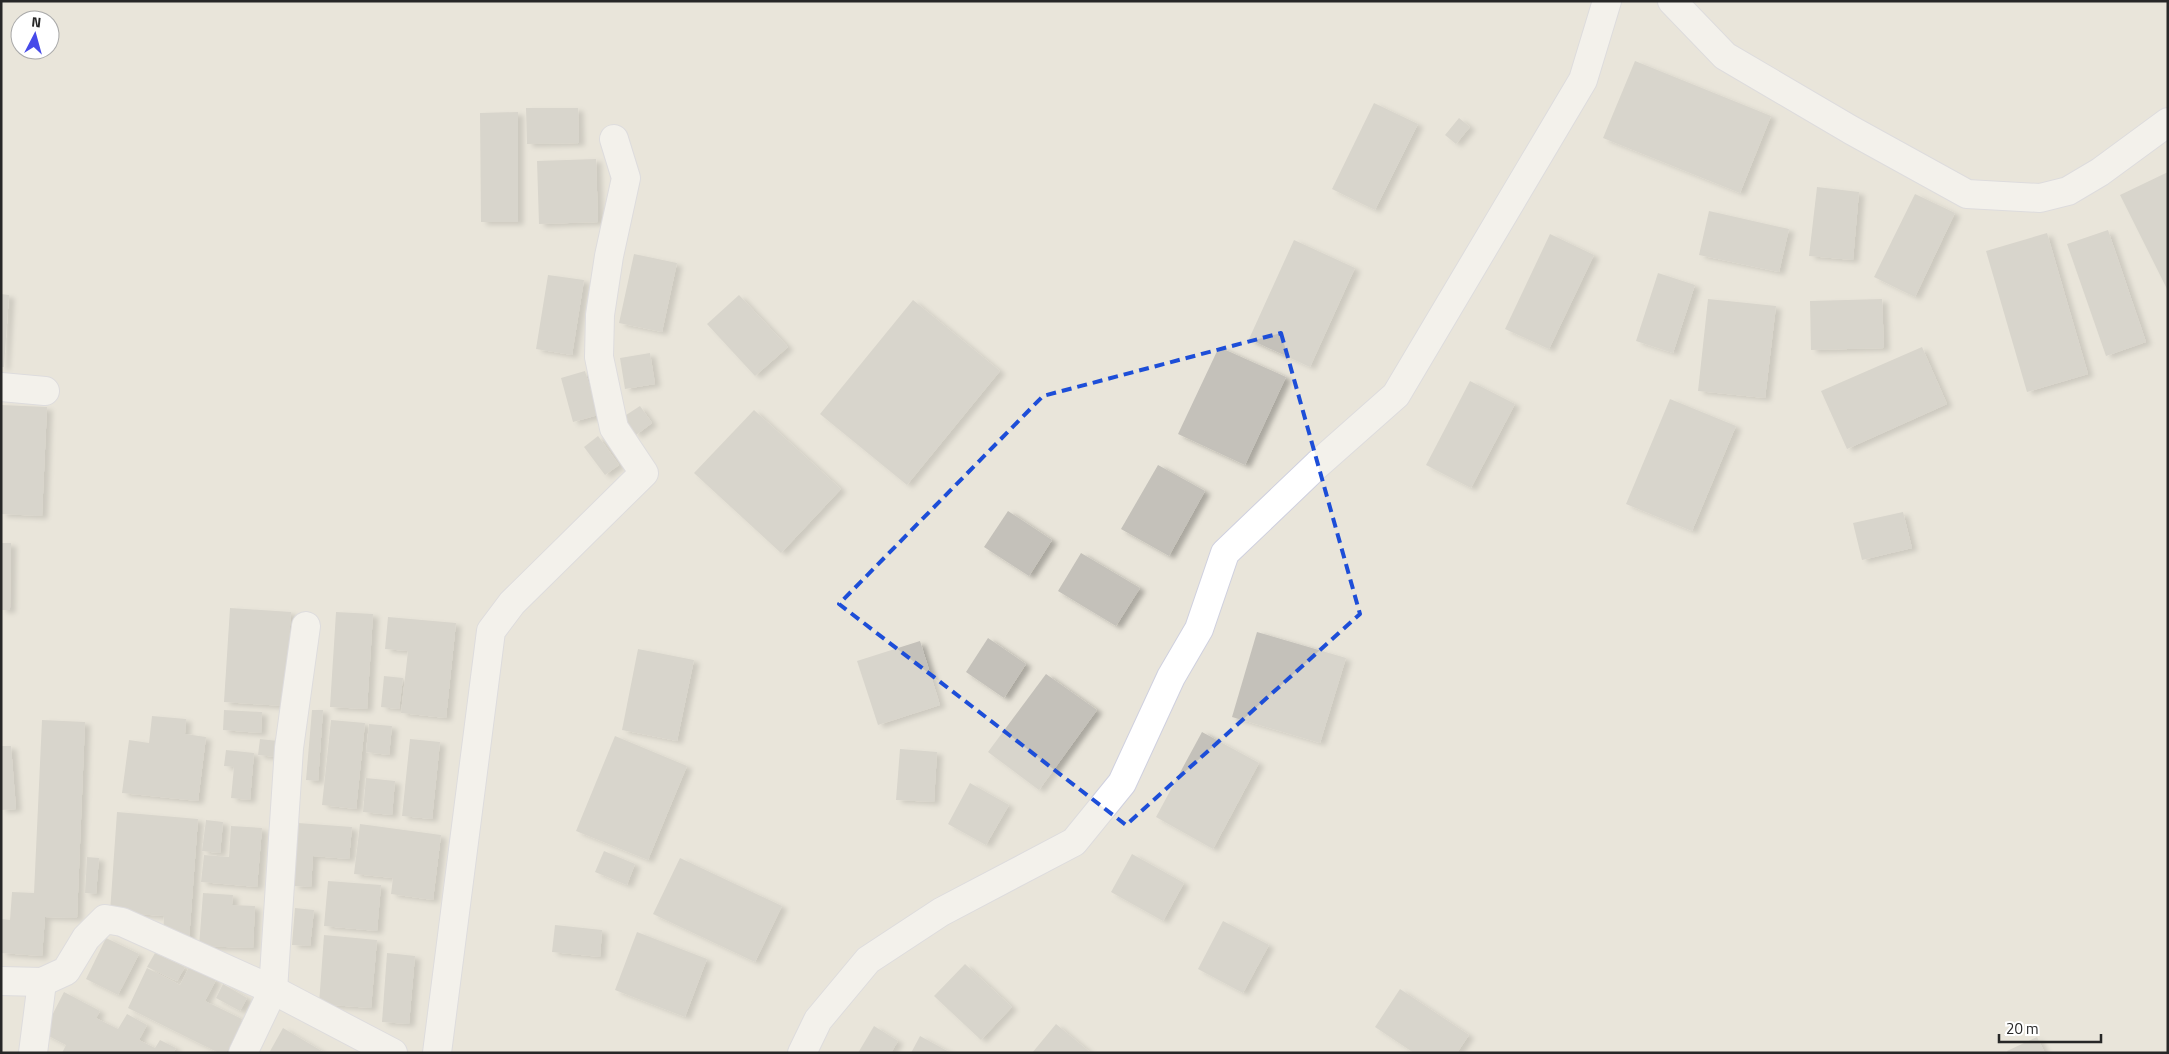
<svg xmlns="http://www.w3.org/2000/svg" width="2169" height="1054" font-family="'Titillium Web',sans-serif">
<defs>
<filter id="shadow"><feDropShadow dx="5.5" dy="3" stdDeviation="2.5" flood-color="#0004"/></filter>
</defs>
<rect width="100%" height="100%" fill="#e9e5da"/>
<g fill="#c4c1ba" filter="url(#shadow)">
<path d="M1635,61L1771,116L1740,193L1603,138Z"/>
<path d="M1374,103L1418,124L1375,210L1332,189Z"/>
<path d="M526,108H578L579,143L527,144Z"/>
<path d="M518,112V222H481L480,113Z"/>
<path d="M1459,118L1470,127L1456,144L1445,135Z"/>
<path d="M596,159L598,222L539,224L537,161Z"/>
<path d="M2168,172V291L2120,195Z"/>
<path d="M1817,187L1859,192L1853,260L1809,256Z"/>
<path d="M1915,194L1955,213L1915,297L1874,277Z"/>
<path d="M1709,211L1789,229L1779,272L1699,255Z"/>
<path d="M2108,230L2146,342L2106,356L2067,244Z"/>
<path d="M2047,233L2088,374L2027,392L1986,251Z"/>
<path d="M1550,234L1594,255L1549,349L1505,329Z"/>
<path d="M1294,240L1355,268L1310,367L1249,339Z"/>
<path d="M634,254L677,263L662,332L619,323Z"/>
<path d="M1658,273L1695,285L1673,353L1636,341Z"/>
<path d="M548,275L584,280L572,355L536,349Z"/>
<path d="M1,294L9,295L4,367H1Z"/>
<path d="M739,295L788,347L755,376L707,324Z"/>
<path d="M1708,299L1776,306L1765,398L1698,391Z"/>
<path d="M1882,299L1884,348L1811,350L1810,301Z"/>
<path d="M913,300L1000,371L907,485L820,414Z"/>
<path d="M1219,347L1286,377L1245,465L1178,434Z"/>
<path d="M1922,347L1947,404L1847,449L1821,391Z"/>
<path d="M650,353L655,384L625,389L620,358Z"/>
<path d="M585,371L598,415L573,422L561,378Z"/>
<path d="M1470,381L1515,404L1471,488L1426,465Z"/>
<path d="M1670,399L1736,426L1692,531L1626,504Z"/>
<path d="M1,405L47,407L42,516L1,514Z"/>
<path d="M640,406L652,423L636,435L623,417Z"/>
<path d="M754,410L841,489L781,553L694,473Z"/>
<path d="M598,436L619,465L605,475L584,447Z"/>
<path d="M1158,465L1205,491L1169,556L1121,529Z"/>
<path d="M1008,511L1052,540L1029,576L984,547Z"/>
<path d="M1903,512L1912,548L1862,560L1853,523Z"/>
<path d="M1,543H11L10,610H1Z"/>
<path d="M1081,553L1140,588L1116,626L1058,591Z"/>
<path d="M230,608L291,612L284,706L224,702Z"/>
<path d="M336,612L373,614L367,709L330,707Z"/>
<path d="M388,617L456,623L446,718L401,713L408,651L385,649Z"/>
<path d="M1257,632L1346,658L1320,743L1232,717Z"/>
<path d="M988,638L1026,664L1004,698L966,672Z"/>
<path d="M920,641L940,705L878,725L857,661Z"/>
<path d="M638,649L694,660L677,741L622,730Z"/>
<path d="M1046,674L1097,710L1039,790L988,752Z"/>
<path d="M384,676L403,678L399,709L381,707Z"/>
<path d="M224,710L262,712L261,733L223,730Z"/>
<path d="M312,710H323L318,781L306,780Z"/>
<path d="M152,716L186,719L185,734L206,737L198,801L122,793L129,740L149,743Z"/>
<path d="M42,720L85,722L77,918L45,917L42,956L1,953V919L10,920L12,892L34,893Z"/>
<path d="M331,720L365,723L356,809L322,805Z"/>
<path d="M369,724L392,726L389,755L366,752Z"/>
<path d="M1202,732L1259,763L1213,849L1156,817Z"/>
<path d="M615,736L687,766L648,860L576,831Z"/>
<path d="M260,739L278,741L277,757L258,755Z"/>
<path d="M410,739L440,742L432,819L402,816Z"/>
<path d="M1,746H11L16,809L1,810Z"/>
<path d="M900,749L937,752L934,802L896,800Z"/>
<path d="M226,750L254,753L250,800L231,798L234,767L224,766Z"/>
<path d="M366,778L395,781L392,815L363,812Z"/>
<path d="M970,783L1009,805L986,845L948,824Z"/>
<path d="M117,812L198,819L189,940L163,938L164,916L110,912Z"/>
<path d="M206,820L223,822L220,853L202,851Z"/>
<path d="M298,823L352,827L349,859L313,856L311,887L293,886Z"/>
<path d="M360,824L441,835L433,900L391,894L393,878L354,874Z"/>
<path d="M231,826L262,828L257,887L201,882L204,855L229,857Z"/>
<path d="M604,851L635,864L627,885L595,872Z"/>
<path d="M1132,854L1184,883L1163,921L1111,892Z"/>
<path d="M87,857L99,858L96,894L85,893Z"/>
<path d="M680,858L782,906L755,962L653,914Z"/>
<path d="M328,881L381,885L377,931L324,926Z"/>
<path d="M203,893L233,895L232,905L255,906L253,948L199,946Z"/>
<path d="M295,908L314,910L310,946L292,945Z"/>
<path d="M1223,921L1269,945L1243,993L1198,969Z"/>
<path d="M555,925L602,930L600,957L552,952Z"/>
<path d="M637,932L707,959L685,1017L615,990Z"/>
<path d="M324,935L377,940L371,1008L319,1004Z"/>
<path d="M106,938L139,954L118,995L86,979Z"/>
<path d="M155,953L185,967L177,981L147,967Z"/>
<path d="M387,953L415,956L409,1024L382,1022Z"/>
<path d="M965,964L1012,1007L981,1040L934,996Z"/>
<path d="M189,967L216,980L205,1001L242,1019L226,1053H219L128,1008L147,968L180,985Z"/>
<path d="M223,984L247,998L240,1011L216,998Z"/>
<path d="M1400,989L1469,1035L1457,1053H1414L1375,1027Z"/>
<path d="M64,992L100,1011L96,1018L118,1029L127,1014L147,1025L139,1040L155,1048L160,1040L176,1048L173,1053H62L66,1045L43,1033Z"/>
<path d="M1056,1024L1091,1053H1032Z"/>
<path d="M874,1026L898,1041L891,1053H858Z"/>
<path d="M283,1028L325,1053H269Z"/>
<path d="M920,1036L951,1053H911Z"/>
<path d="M2037,1037L2045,1053H2008L2007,1051Z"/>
</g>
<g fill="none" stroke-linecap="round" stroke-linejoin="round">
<g stroke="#cfd0df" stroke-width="30">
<g id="street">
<path d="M1672,1L1725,56L1851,130L1967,194L2040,198L2068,191L2100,172L2168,122"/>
<path d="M1,387L45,391"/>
<path d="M1,981L42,982L66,971L86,938L105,919L122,922L273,990L393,1053"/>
<path d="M33,1053L42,982"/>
<path d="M243,1053L273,990L289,748L306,626"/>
<path d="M437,1053L491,631L512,603L644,473L614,428L599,357L600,315L609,256L626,178L614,139"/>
<path d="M802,1053L818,1020L868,960L941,912L1074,842L1122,783L1171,677L1199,629L1225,553L1318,464L1396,395L1583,80L1607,1"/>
</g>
</g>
<use href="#street" stroke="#fff" stroke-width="28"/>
</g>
<path d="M0 0H2169V1054H0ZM1281,333L1360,614L1126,825L839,604L1043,396Z" fill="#e9e5da" fill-opacity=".55" fill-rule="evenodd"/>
<path fill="none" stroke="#1d4ed8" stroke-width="4" stroke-dasharray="10 6" stroke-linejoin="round" d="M1281,333L1360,614L1126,825L839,604L1043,396Z"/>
<rect width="2169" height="1054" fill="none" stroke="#272727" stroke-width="5"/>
<g transform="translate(35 35) rotate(6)"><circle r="24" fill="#ffffff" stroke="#a9a9a9"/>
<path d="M0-4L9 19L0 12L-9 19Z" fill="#464ae9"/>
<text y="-8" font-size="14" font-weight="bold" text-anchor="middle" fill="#272727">N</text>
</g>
<path d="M1999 1034v8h102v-8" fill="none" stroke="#272727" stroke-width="2.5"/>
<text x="2006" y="1034" font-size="15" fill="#272727" stroke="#ffffff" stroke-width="4" paint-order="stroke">20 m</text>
</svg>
